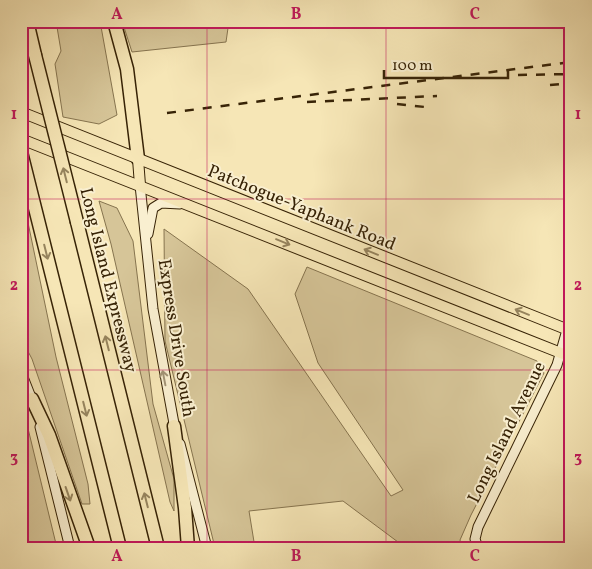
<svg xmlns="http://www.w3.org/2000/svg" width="592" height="569" font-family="Vollkorn,serif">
<rect width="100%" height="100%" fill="#f6e6b6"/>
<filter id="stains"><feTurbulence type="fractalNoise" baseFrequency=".004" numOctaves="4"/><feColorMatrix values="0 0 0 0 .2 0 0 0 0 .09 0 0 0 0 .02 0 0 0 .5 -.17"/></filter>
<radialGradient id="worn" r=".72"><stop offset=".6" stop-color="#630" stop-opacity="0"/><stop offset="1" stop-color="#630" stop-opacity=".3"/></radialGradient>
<g fill="#d6c598" stroke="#86744f">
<path d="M56,21H100L117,115L99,124L63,117L55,64L61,51Z"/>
<path d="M122,21H229L226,42L132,52Z"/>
<path d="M21,189L56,357L88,484L90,504H82L32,359L21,338Z"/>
<path d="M99,201L117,208L133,241L153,404L174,479V511L170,502L111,244Z"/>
<path d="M164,229L248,289L391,496L403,490L318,363L295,294L307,267L537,361L544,373L471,515L460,540L462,548H406L343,501L249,511L255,548H215L165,341Z"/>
<path d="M21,407L24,412L57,548H21Z"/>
</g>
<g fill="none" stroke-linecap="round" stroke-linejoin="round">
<g stroke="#372306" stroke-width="11">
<g id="secondary">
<path d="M140,185L153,309L175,429"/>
<path d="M148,234L153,208L161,203L180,204"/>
<path d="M21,372L34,405"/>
<path d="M40,427L70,548"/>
<path d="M180,444L207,548"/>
<path d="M478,548L475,539L478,527L557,365L567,330"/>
</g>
</g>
<g stroke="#372306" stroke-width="12">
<g id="primary">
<path d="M21,112L571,331"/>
<path d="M21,139L571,357"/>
<path d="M138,159L140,185"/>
</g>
</g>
<g stroke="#372306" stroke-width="15">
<g id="highway">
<path d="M27,21L35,55"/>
<path d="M114,21L127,69L138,159"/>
<path d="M21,152L120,548"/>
<path d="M77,222L158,548"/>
<path d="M32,399L49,435L89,548"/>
<path d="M174,426L185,508L188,548"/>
</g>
</g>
<use href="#secondary" stroke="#f9efd0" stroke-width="9"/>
<use href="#primary" stroke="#f6e6b6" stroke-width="10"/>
<use href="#highway" stroke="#f6e6b6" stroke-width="12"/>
<g stroke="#372306" stroke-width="2.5" stroke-dasharray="9 9" stroke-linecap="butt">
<path d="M518,75L571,74"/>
<path d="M550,85L571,83"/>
<path d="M307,102L437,96"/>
<path d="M397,104L425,107"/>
<path d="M167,113L571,62"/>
</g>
<g stroke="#372306" stroke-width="15" stroke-linecap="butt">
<path id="highway-bridge" d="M35,55L77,222"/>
</g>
<use href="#highway-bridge" stroke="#f6e6b6" stroke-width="12"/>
</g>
<defs><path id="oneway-shaft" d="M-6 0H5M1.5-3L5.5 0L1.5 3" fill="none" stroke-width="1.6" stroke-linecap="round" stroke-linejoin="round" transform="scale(1.25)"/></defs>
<g stroke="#96845e">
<use href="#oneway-shaft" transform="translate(65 175) rotate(-104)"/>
<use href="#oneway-shaft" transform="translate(283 242) rotate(22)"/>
<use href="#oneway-shaft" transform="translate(46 252) rotate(76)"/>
<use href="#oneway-shaft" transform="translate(371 252) rotate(-158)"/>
<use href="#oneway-shaft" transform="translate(522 312) rotate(-158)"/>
<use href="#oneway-shaft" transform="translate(107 343) rotate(-104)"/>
<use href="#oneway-shaft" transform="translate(85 409) rotate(76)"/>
<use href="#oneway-shaft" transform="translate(68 494) rotate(71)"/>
<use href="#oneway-shaft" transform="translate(146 500) rotate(-104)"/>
</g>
<use stroke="#a29375" href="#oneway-shaft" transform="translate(164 378) rotate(-101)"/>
<path fill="none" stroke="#c2185b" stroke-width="1" stroke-opacity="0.55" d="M207,21V548M386,21V548M21,199H571M21,370H571"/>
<g text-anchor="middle" stroke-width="4" stroke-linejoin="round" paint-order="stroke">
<g font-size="18" fill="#372306" stroke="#f9efd0">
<text transform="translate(302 207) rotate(22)" y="6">Patchogue-Yaphank Road</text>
<text transform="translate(109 280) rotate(76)" y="6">Long Island Expressway</text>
<text transform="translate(177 338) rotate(81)" y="6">Express Drive South</text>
<text transform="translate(506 432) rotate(-64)" y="6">Long Island Avenue</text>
</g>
</g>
<rect width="592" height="569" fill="none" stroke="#f6e6b6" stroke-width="55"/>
<path d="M384 70v8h124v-8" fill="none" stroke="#372306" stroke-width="2.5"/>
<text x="392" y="70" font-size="15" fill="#372306" stroke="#f9efd0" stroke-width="4" paint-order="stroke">100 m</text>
<rect x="28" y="28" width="536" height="514" fill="none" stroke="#c2185b" stroke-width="2"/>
<g font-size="16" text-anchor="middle" font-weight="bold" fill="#c2185b">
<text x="117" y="19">A</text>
<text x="296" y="19">B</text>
<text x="475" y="19">C</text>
<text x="14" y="119">1</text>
<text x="578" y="119">1</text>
<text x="14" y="290">2</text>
<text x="578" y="290">2</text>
<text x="14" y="462">3</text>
<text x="578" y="462">3</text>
<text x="117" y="561">A</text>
<text x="296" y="561">B</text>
<text x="475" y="561">C</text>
</g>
<rect width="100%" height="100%" filter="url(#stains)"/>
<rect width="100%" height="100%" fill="url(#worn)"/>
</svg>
